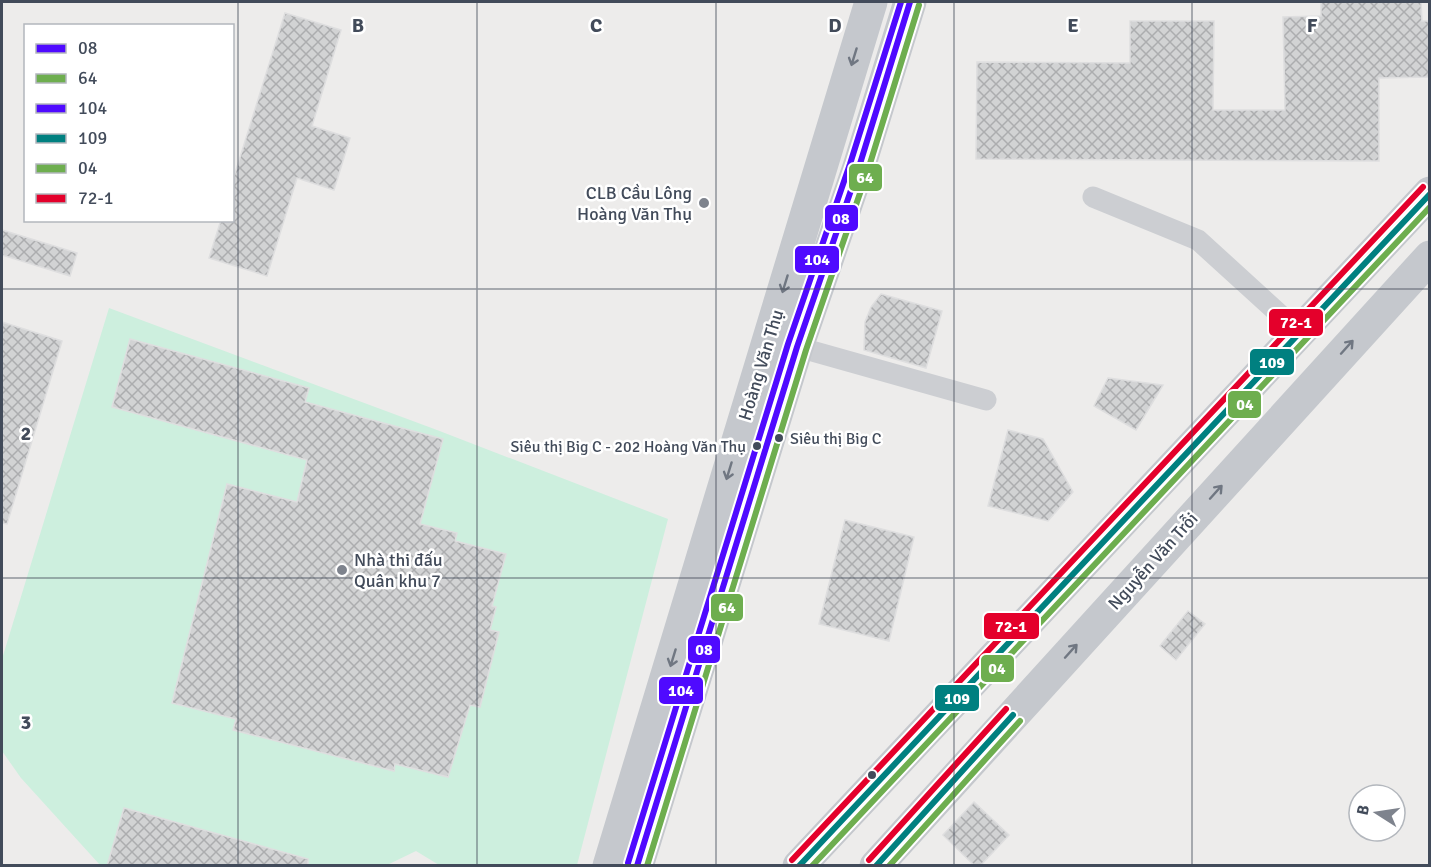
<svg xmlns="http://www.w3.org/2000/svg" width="1431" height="867" font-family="Signika,sans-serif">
<defs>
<pattern id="building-cross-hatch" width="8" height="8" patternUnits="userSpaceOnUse" patternTransform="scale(1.5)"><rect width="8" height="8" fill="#d2d3d4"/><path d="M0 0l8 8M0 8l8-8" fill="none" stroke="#acadaf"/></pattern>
</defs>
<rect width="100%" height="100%" fill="#edeceb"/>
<path fill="#cdefde" d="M109,308L437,430L668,519L577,865H439L416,851L385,866L100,865L21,778L2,751V659Z"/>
<g fill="url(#building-cross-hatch)" stroke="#dededf" stroke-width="1.5">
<path d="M1321,2H1421L1422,21H1430V77L1379,78V161L976,159L977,62L1130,63V21H1214L1213,110H1285L1283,17L1321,16Z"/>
<path d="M285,13L341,30L312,126L350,138L334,190L297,178L267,276L209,258L221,220H232V183Z"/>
<path d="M2,230L77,253L70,276L2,255Z"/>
<path d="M881,294L942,311L926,368L864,350L865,322L871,307Z"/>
<path d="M2,322L62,341L7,524L2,523Z"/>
<path d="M130,339L309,388L305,402L443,439L420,524L457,533L455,541L506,554L492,606L496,607L490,630L499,632L480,707L470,705L448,777L395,764L394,771L233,730L236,719L172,703L227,484L297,502L307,460L112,407Z"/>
<path d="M1108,378L1163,385L1136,430L1094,406Z"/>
<path d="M1008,430L1043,439L1073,492L1048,521L988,506Z"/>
<path d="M845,520L914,537L889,641L819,624Z"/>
<path d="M1188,611L1205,624L1176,660L1160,646Z"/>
<path d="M974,802L1009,835L980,866H975L943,835Z"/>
<path d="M124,808L308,859V866H107Z"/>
</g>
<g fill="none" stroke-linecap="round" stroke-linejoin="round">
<g stroke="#ccced2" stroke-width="21">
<path d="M1093,197L1198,240L1299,332"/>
<path d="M787,344L986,400"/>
</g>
<g stroke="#c5c8cd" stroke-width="33">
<path d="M609,866L871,2"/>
<path d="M637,866L797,347L859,167L910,2"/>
<path d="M799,866L1430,193"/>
<path d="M876,866L1430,257"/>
</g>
<g stroke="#fff" stroke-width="10">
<path id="bus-1" d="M637,866L797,347L859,167L910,2"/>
</g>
<g stroke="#fff" stroke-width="10">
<path id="bus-2" d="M647,866L806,350L868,170L919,5"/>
</g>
<g stroke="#fff" stroke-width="10">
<path id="bus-3" d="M628,863L788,344L850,164L901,2"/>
</g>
<g stroke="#fff" stroke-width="10">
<g id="bus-4">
<path d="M799,866L1430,194"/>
<path d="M876,866L1013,715"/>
</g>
</g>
<g stroke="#fff" stroke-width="10">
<g id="bus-5">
<path d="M812,866L1430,207"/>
<path d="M889,866L1020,721"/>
</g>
</g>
<g stroke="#fff" stroke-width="10">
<g id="bus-6">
<path d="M792,860L1423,187"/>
<path d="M869,860L1006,709"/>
</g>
</g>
<use href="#bus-1" stroke="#4f0aff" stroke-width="6"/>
<use href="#bus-2" stroke="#6eae4f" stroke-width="6"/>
<use href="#bus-3" stroke="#4f0aff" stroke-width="6"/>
<use href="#bus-4" stroke="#008080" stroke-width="6"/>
<use href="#bus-5" stroke="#6eae4f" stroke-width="6"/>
<use href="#bus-6" stroke="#e4002b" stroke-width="6"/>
</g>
<defs><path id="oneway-shaft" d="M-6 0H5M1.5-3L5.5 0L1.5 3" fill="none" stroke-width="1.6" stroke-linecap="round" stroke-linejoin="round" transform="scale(1.5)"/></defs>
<g stroke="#707782">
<use href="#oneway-shaft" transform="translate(854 57) rotate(107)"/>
<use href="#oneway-shaft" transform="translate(785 284) rotate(107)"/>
<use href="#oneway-shaft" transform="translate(1347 347) rotate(-48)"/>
<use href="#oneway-shaft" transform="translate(729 471) rotate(107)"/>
<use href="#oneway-shaft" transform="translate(1216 492) rotate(-48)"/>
<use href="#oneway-shaft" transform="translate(1071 651) rotate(-48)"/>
<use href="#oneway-shaft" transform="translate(673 658) rotate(107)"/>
</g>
<path fill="none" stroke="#424b5a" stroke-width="1.5" stroke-opacity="0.55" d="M238,2V866M477,2V866M716,2V866M954,2V866M1192,2V866M2,289H1430M2,578H1430"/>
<g fill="#7e838d" stroke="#fff" stroke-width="2">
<circle cx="704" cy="203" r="6"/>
<circle cx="342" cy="570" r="6"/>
</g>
<g fill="#424b5a" stroke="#fff" stroke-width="2">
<circle cx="779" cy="438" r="5"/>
<circle cx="757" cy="446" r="5"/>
<circle cx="872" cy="775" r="5"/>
</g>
<g text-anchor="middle" stroke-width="5" stroke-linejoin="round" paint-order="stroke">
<g font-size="16" fill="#424b5a" stroke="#fff" text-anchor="start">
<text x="790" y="444">Siêu thị Big C</text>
<text x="746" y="452" text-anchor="end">Siêu thị Big C - 202 Hoàng Văn Thụ</text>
</g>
<g font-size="18" fill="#424b5a" stroke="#fff" text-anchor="end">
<text x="692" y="199">CLB Cầu Lông<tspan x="692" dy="21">Hoàng Văn Thụ</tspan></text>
<text x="354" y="566" text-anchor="start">Nhà thi đấu<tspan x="354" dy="21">Quân khu 7</tspan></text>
</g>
<g font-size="18" fill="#424b5a" stroke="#fff">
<text transform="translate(761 365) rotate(-73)" y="6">Hoàng Văn Thụ</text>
<text transform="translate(1153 561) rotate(-48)" y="6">Nguyễn Văn Trỗi</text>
</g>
</g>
<g font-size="20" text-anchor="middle" font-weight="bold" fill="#424b5a" stroke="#fff" stroke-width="5" stroke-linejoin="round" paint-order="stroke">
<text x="358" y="32">B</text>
<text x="596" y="32">C</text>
<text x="835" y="32">D</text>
<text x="1073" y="32">E</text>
<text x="1312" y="32">F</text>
<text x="26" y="440">2</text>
<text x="26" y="729">3</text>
</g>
<g stroke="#fff" stroke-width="2">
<rect x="848" y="163" width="35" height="29" rx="6" fill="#6eae4f"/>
<rect x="824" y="204" width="35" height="28" rx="6" fill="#4f0aff"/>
<rect x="794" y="245" width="46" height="29" rx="6" fill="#4f0aff"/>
<rect x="1268" y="308" width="56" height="29" rx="6" fill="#e4002b"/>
<rect x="1249" y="348" width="46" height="28" rx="6" fill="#008080"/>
<rect x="1227" y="390" width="35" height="29" rx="6" fill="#6eae4f"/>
<rect x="710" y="593" width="34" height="29" rx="6" fill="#6eae4f"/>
<rect x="983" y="612" width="57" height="28" rx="6" fill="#e4002b"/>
<rect x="687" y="635" width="34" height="29" rx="6" fill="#4f0aff"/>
<rect x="980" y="654" width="35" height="29" rx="6" fill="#6eae4f"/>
<rect x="658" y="676" width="46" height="29" rx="6" fill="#4f0aff"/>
<rect x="934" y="684" width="46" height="28" rx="6" fill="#008080"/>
</g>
<g font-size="16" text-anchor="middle" font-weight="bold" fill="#fff">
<text x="865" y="183">64</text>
<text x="841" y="224">08</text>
<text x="817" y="265">104</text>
<text x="1296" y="328">72-1</text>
<text x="1272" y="368">109</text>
<text x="1245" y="410">04</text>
<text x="727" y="613">64</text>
<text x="1011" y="632">72-1</text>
<text x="704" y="655">08</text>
<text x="997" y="674">04</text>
<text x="681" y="696">104</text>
<text x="957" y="704">109</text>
</g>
<rect width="1431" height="867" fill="none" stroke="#424b5a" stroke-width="6"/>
<rect x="24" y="24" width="210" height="198" fill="#ffffff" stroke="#b3b7bd" stroke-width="1.5"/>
<rect x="36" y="44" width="30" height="9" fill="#4f0aff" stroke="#b3b7bd" stroke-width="1.5"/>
<text x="78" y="54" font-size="18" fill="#424b5a">08</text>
<rect x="36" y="74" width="30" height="9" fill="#6eae4f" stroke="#b3b7bd" stroke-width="1.5"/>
<text x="78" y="84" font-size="18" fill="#424b5a">64</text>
<rect x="36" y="104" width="30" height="9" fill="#4f0aff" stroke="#b3b7bd" stroke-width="1.5"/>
<text x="78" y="114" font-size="18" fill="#424b5a">104</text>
<rect x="36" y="134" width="30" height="9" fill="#008080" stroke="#b3b7bd" stroke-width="1.5"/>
<text x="78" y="144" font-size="18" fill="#424b5a">109</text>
<rect x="36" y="164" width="30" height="9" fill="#6eae4f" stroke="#b3b7bd" stroke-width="1.5"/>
<text x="78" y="174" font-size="18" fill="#424b5a">04</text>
<rect x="36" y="194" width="30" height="9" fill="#e4002b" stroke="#b3b7bd" stroke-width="1.5"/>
<text x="78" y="204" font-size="18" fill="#424b5a">72-1</text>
<g transform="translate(1377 813) rotate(282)"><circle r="28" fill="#ffffff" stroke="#b3b7bd" stroke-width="1.5"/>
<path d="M0-4.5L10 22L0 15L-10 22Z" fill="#7e838d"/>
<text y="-9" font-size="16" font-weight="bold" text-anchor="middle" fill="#424b5a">B</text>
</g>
</svg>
